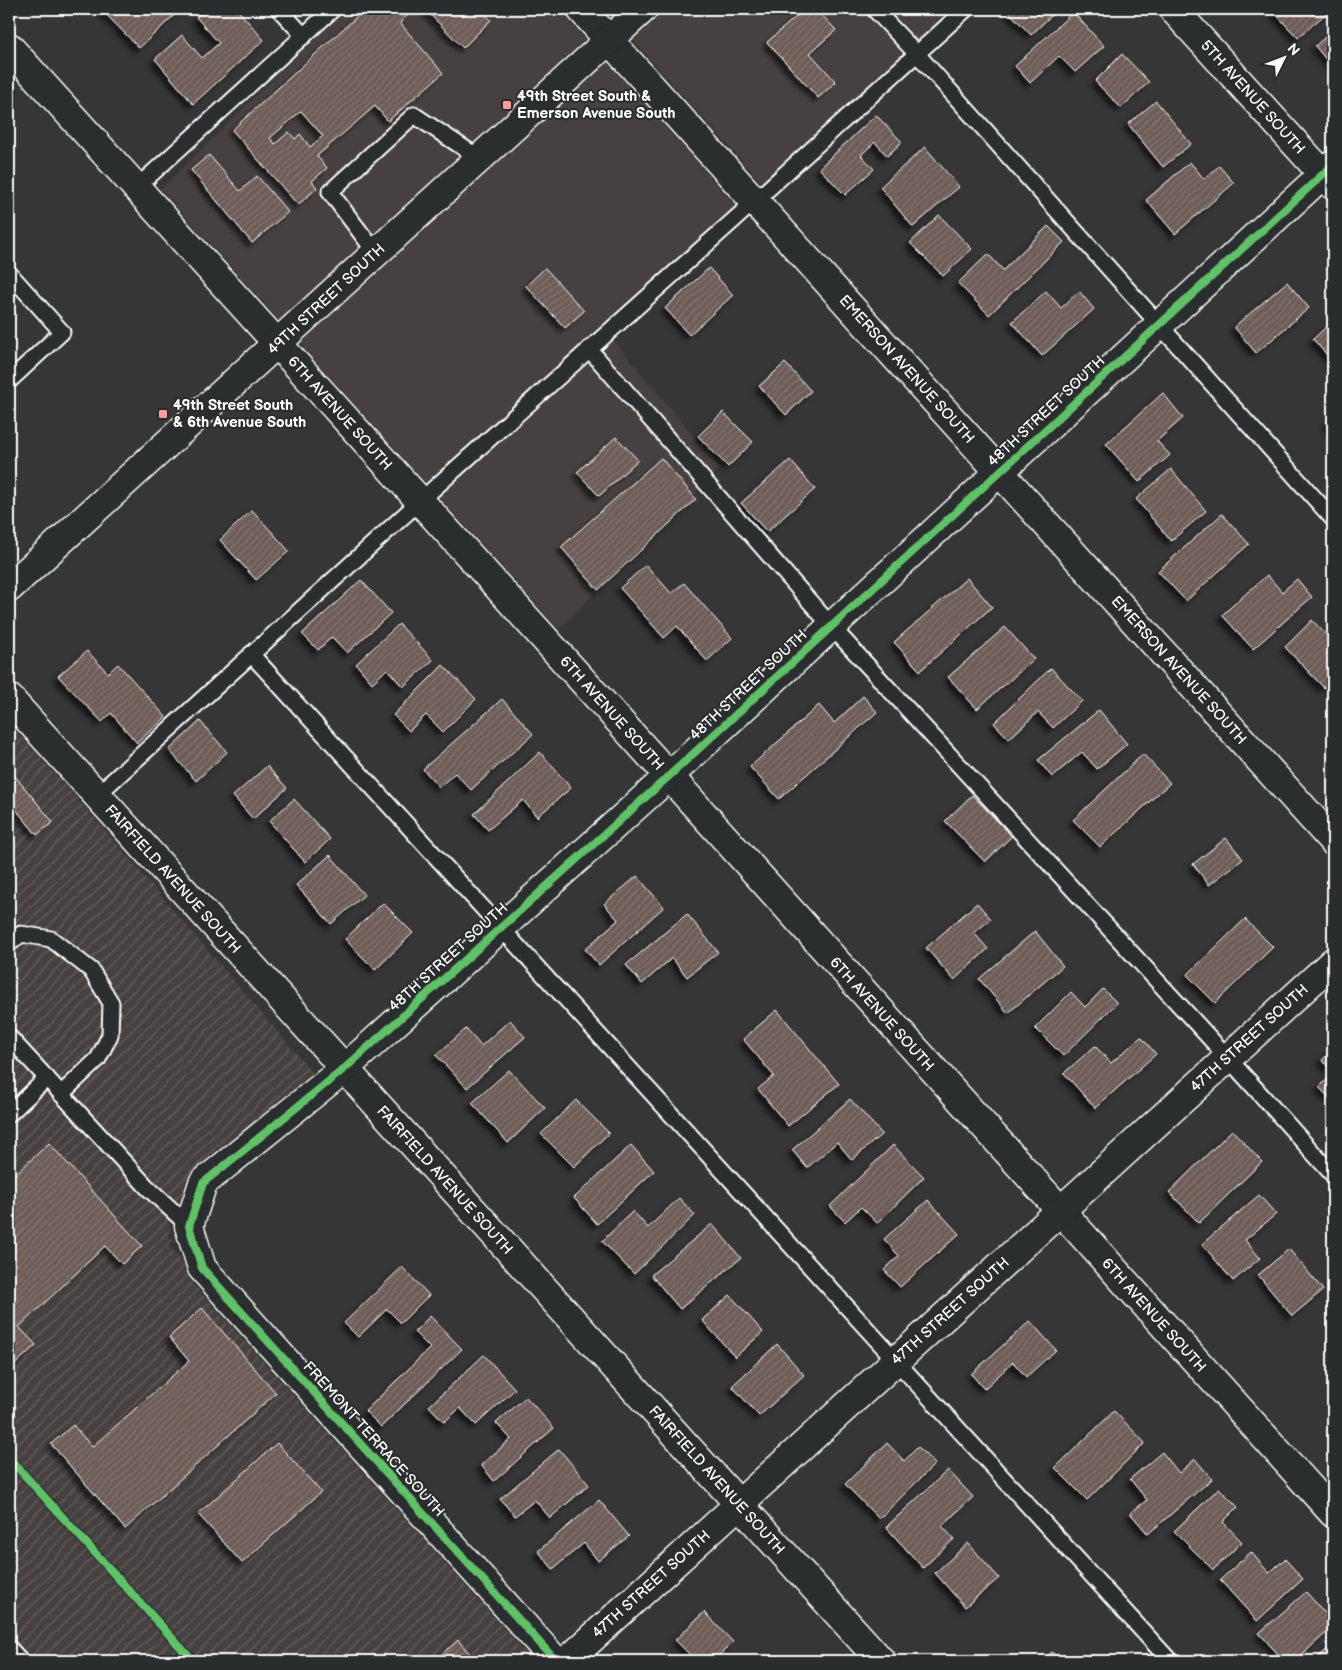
<svg xmlns="http://www.w3.org/2000/svg" width="1342" height="1670" font-family="'Balsamiq Sans',sans-serif">
<defs>
<pattern id="industrial-furrows" width="10" height="10" patternUnits="userSpaceOnUse" patternTransform="scale(1.25)"><rect width="10" height="10" fill="#474140"/><path d="M-1 1l2-2M0 10L10 0M9 11l2-2" fill="none" stroke="#635e5d"/></pattern>
<pattern id="building-hatch" width="6" height="6" patternUnits="userSpaceOnUse" patternTransform="scale(1.25)"><rect width="6" height="6" fill="#6d5c57"/><path d="M-1 1l2-2M0 6l6-6M5 7l2-2" fill="none" stroke="#837470"/></pattern>
<filter id="shadow"><feDropShadow dx="-4.5" dy="4.5" stdDeviation="2.5" flood-color="#0009"/></filter>
</defs>
<rect width="100%" height="100%" fill="#373636"/>
<filter id="ink" filterUnits="userSpaceOnUse"><feTurbulence type="fractalNoise" baseFrequency=".02" numOctaves="2"/><feDisplacementMap in="SourceGraphic" scale="10" xChannelSelector="R" yChannelSelector="G"/><feConvolveMatrix kernelMatrix="1 2 1 2 8 2 1 2 1" color-interpolation-filters="sRGB"/></filter>
<g filter="url(#ink)">
<g fill="#474140">
<path d="M344,9H558L586,39L280,321L161,189Z"/>
<path d="M666,9H968L770,192L632,39Z"/>
<path d="M607,62L745,216L612,338L720,468L559,629L300,344Z"/>
</g>
<path fill="url(#industrial-furrows)" d="M9,723L90,813L314,1074L194,1172L187,1180L176,1214L168,1217L171,1227L168,1237L174,1240L168,1245L181,1259L189,1279L533,1661H9Z"/>
<g fill="url(#building-hatch)" stroke="#fff" fill-rule="evenodd" filter="url(#shadow)">
<path d="M101,9H181L139,48Z"/>
<path d="M206,9H237L264,40L193,104L155,59L182,35L202,58L219,43L196,17Z"/>
<path d="M365,9H403L408,15L400,23L443,73L388,121L375,106L317,156L327,168L312,181L317,188L298,205L232,130ZM301,111L323,136L310,147L300,134L295,139L289,132L275,144L270,138Z"/>
<path d="M425,9H480L491,20L463,48Z"/>
<path d="M805,9H816L836,30L810,53L836,82L818,98L767,42Z"/>
<path d="M1006,9H1058L1031,35Z"/>
<path d="M1271,9H1331L1298,38Z"/>
<path d="M1073,12L1104,46L1075,72L1059,56L1030,83L1015,66Z"/>
<path d="M1333,30V68L1315,46Z"/>
<path d="M1122,54L1149,82L1121,108L1095,81Z"/>
<path d="M1156,101L1191,144L1163,167L1128,124Z"/>
<path d="M876,115L902,142L887,156L875,142L861,155L874,169L845,195L819,168Z"/>
<path d="M925,147L959,187L913,227L880,187Z"/>
<path d="M209,155L240,191L257,176L288,212L252,243L191,170Z"/>
<path d="M1190,162L1204,179L1219,166L1234,183L1175,234L1146,200Z"/>
<path d="M939,215L972,249L943,276L910,243Z"/>
<path d="M1048,226L1064,242L989,315L958,283L988,254L1003,270Z"/>
<path d="M545,268L584,311L565,328L526,286Z"/>
<path d="M709,268L733,295L689,335L665,308Z"/>
<path d="M1287,282L1309,308L1256,353L1234,327Z"/>
<path d="M1046,291L1061,308L1079,291L1094,309L1042,356L1012,322Z"/>
<path d="M1333,321V362L1313,339Z"/>
<path d="M785,363L811,391L786,415L759,386Z"/>
<path d="M1163,393L1183,418L1157,441L1170,455L1139,482L1106,444Z"/>
<path d="M723,412L753,442L728,467L698,436Z"/>
<path d="M1333,418V431L1326,423Z"/>
<path d="M616,437L638,460L599,496L577,472Z"/>
<path d="M661,458L696,499L598,590L561,547Z"/>
<path d="M790,460L815,489L767,532L741,503Z"/>
<path d="M1171,469L1206,511L1171,541L1136,499Z"/>
<path d="M252,510L289,551L256,580L220,540Z"/>
<path d="M1222,514L1249,544L1186,601L1158,571Z"/>
<path d="M646,565L671,593L684,583L732,638L707,661L677,626L664,638L620,588Z"/>
<path d="M1267,575L1282,592L1297,579L1312,597L1253,649L1222,615Z"/>
<path d="M967,578L992,607L920,671L894,642Z"/>
<path d="M361,580L391,613L347,653L332,637L318,650L302,634Z"/>
<path d="M1312,620L1333,642V679L1324,688L1285,647Z"/>
<path d="M399,624L433,660L403,687L387,669L372,683L356,664Z"/>
<path d="M1005,627L1034,659L977,709L948,677Z"/>
<path d="M87,651L108,673L118,664L166,717L137,743L111,713L102,722L58,676Z"/>
<path d="M443,665L476,699L443,732L426,715L409,731L393,715Z"/>
<path d="M1051,668L1082,701L1053,728L1038,712L1009,739L994,723Z"/>
<path d="M863,696L877,712L779,799L750,767L819,705L834,723Z"/>
<path d="M502,699L533,734L471,790L455,773L439,787L423,769Z"/>
<path d="M1099,710L1127,744L1097,769L1082,752L1052,777L1038,760Z"/>
<path d="M200,721L227,752L196,781L169,750Z"/>
<path d="M540,752L571,788L537,817L523,800L488,830L474,814Z"/>
<path d="M1143,754L1170,783L1100,847L1073,820Z"/>
<path d="M267,766L287,788L253,819L233,796Z"/>
<path d="M9,769L53,822L37,835L9,801Z"/>
<path d="M972,795L1012,836L985,862L945,821Z"/>
<path d="M294,799L330,839L305,862L269,821Z"/>
<path d="M1226,838L1243,859L1209,885L1193,864Z"/>
<path d="M330,855L364,895L331,924L296,885Z"/>
<path d="M637,876L664,907L599,965L585,949L618,920L604,904Z"/>
<path d="M383,903L413,933L375,970L345,939Z"/>
<path d="M977,903L991,919L974,933L988,949L954,980L926,948Z"/>
<path d="M687,914L718,952L687,977L672,958L642,984L626,965Z"/>
<path d="M1245,919L1273,947L1215,1003L1187,975Z"/>
<path d="M1035,931L1063,966L1008,1013L979,979Z"/>
<path d="M1103,989L1117,1003L1063,1056L1035,1028L1071,992L1085,1007Z"/>
<path d="M777,1010L839,1084L788,1126L758,1089L774,1076L743,1039Z"/>
<path d="M510,1020L525,1037L467,1088L436,1055L466,1029L481,1046Z"/>
<path d="M1141,1037L1156,1054L1095,1108L1064,1073L1095,1046L1111,1063Z"/>
<path d="M1333,1049V1072L1322,1060Z"/>
<path d="M509,1070L545,1108L508,1143L472,1103Z"/>
<path d="M1333,1074V1099L1332,1101L1319,1087Z"/>
<path d="M850,1099L882,1134L852,1160L837,1142L807,1168L792,1150Z"/>
<path d="M576,1100L609,1133L574,1167L541,1134Z"/>
<path d="M1232,1130L1262,1162L1199,1223L1169,1192Z"/>
<path d="M49,1143L142,1246L122,1264L105,1246L19,1327L36,1345L9,1370V1180Z"/>
<path d="M631,1145L654,1171L597,1224L574,1198Z"/>
<path d="M893,1145L924,1177L877,1223L861,1207L845,1222L830,1206Z"/>
<path d="M1259,1195L1276,1214L1245,1240L1260,1258L1233,1281L1202,1244Z"/>
<path d="M679,1198L695,1215L634,1274L602,1241L633,1211L648,1228Z"/>
<path d="M928,1200L959,1234L900,1287L884,1270L899,1256L884,1239Z"/>
<path d="M712,1224L741,1258L680,1309L651,1275Z"/>
<path d="M1289,1249L1323,1290L1292,1316L1258,1275Z"/>
<path d="M402,1267L429,1295L401,1323L387,1309L358,1337L344,1323Z"/>
<path d="M730,1295L763,1332L735,1357L702,1320Z"/>
<path d="M202,1308L276,1393L125,1529L51,1444L73,1425L92,1447L189,1361L169,1337Z"/>
<path d="M430,1316L462,1349L381,1427L365,1411L430,1348L414,1332Z"/>
<path d="M1030,1321L1056,1350L1026,1377L1013,1362L984,1389L971,1374Z"/>
<path d="M777,1344L804,1375L759,1416L732,1386Z"/>
<path d="M484,1355L515,1389L476,1425L460,1408L444,1422L429,1406Z"/>
<path d="M526,1397L554,1428L494,1481L481,1465L511,1439L496,1423Z"/>
<path d="M1114,1411L1145,1443L1087,1500L1055,1468Z"/>
<path d="M277,1443L321,1492L242,1563L198,1514Z"/>
<path d="M887,1443L904,1461L918,1447L935,1464L879,1519L845,1484Z"/>
<path d="M559,1449L589,1485L550,1518L535,1500L515,1516L500,1499Z"/>
<path d="M1162,1452L1179,1473L1195,1459L1212,1479L1148,1534L1130,1513L1147,1500L1130,1479Z"/>
<path d="M948,1470L973,1497L942,1526L954,1539L923,1568L886,1527Z"/>
<path d="M1219,1488L1238,1507L1223,1522L1242,1542L1213,1570L1174,1531Z"/>
<path d="M599,1500L629,1536L598,1561L584,1543L553,1569L538,1551Z"/>
<path d="M968,1543L999,1578L965,1607L935,1573Z"/>
<path d="M1251,1552L1269,1573L1285,1559L1303,1579L1257,1621L1220,1580Z"/>
<path d="M1306,1592L1333,1622V1627L1295,1661H1284L1259,1633Z"/>
<path d="M704,1612L733,1642L713,1661H684L690,1655L675,1640Z"/>
<path d="M458,1640L476,1661H434Z"/>
<path d="M1333,1644V1661H1314Z"/>
<path d="M1052,1652L1060,1661H1042Z"/>
</g>
<g fill="none" stroke-linecap="round" stroke-linejoin="round">
<g stroke="#fff" stroke-width="19">
<g id="lane">
<path d="M279,9L304,36"/>
<path d="M874,9L917,54L1333,519"/>
<path d="M136,188L333,9"/>
<path d="M376,253L330,192L414,115L479,158"/>
<path d="M9,273L62,332L9,381"/>
<path d="M589,349L832,627L1228,1058L1333,1175"/>
<path d="M251,654L1170,1661"/>
<path d="M97,795L420,501L755,201L966,9"/>
<path d="M9,944L21,934L51,939L91,970L111,1003L110,1035L98,1059L61,1094"/>
<path d="M9,1037L147,1187L189,1226"/>
<path d="M9,1114L47,1078"/>
<path d="M9,1648L21,1661"/>
</g>
</g>
<g stroke="#fff" stroke-width="31">
<g id="street">
<path d="M581,9L1333,841"/>
<path d="M9,47L669,776L1333,1513"/>
<path d="M9,698L881,1661"/>
<path d="M556,1661L202,1268L189,1226L203,1183L344,1069L669,776L1333,165"/>
<path d="M567,1661L1333,962"/>
</g>
</g>
<g stroke="#fff" stroke-width="31">
<g id="secondary">
<path d="M1173,9L1333,185"/>
<path d="M9,588L643,9"/>
</g>
</g>
<use href="#lane" stroke="#2a2d2e" stroke-width="15"/>
<use href="#street" stroke="#2a2d2e" stroke-width="28"/>
<use href="#secondary" stroke="#2a2d2e" stroke-width="28"/>
<g stroke="#2a2d2e" stroke-width="11">
<g id="cycleway">
<path d="M9,1458L193,1661"/>
<path d="M556,1661L202,1268L189,1226L203,1183L344,1069L669,776L1333,165"/>
</g>
</g>
<use href="#cycleway" stroke="#61c268" stroke-width="8"/>
</g>
</g>
<g fill="#ff9aa2" stroke="#2a2d2e" stroke-width="2">
<rect x="502" y="100" width="10" height="10" rx="2.5"/>
<rect x="158" y="409" width="10" height="10" rx="2.5"/>
</g>
<g text-anchor="middle" stroke-width="4" stroke-linejoin="round" paint-order="stroke">
<g font-size="15" font-weight="bold" fill="#fff" stroke="#2a2d2e" text-anchor="start">
<text x="517" y="101">49th Street South &amp;<tspan x="517" dy="17">Emerson Avenue South</tspan></text>
<text x="173" y="410">49th Street South<tspan x="173" dy="17">&amp; 6th Avenue South</tspan></text>
</g>
<g font-size="15" fill="#fff" stroke="#2a2d2e">
<text transform="translate(1253 97) rotate(48)" y="5">5TH AVENUE SOUTH</text>
<text transform="translate(326 299) rotate(-43)" y="5">49TH STREET SOUTH</text>
<text transform="translate(907 369) rotate(48)" y="5">EMERSON AVENUE SOUTH</text>
<text transform="translate(1046 411) rotate(-43)" y="5">48TH STREET SOUTH</text>
<text transform="translate(340 413) rotate(48)" y="5">6TH AVENUE SOUTH</text>
<text transform="translate(1179 670) rotate(48)" y="5">EMERSON AVENUE SOUTH</text>
<text transform="translate(748 685) rotate(-43)" y="5">48TH STREET SOUTH</text>
<text transform="translate(612 713) rotate(48)" y="5">6TH AVENUE SOUTH</text>
<text transform="translate(173 879) rotate(48)" y="5">FAIRFIELD AVENUE SOUTH</text>
<text transform="translate(448 957) rotate(-42)" y="5">48TH STREET SOUTH</text>
<text transform="translate(882 1014) rotate(48)" y="5">6TH AVENUE SOUTH</text>
<text transform="translate(1249 1038) rotate(-42)" y="5">47TH STREET SOUTH</text>
<text transform="translate(445 1180) rotate(48)" y="5">FAIRFIELD AVENUE SOUTH</text>
<text transform="translate(950 1311) rotate(-42)" y="5">47TH STREET SOUTH</text>
<text transform="translate(1154 1315) rotate(48)" y="5">6TH AVENUE SOUTH</text>
<text transform="translate(374 1439) rotate(48)" y="5">FREMONT TERRACE SOUTH</text>
<text transform="translate(717 1480) rotate(48)" y="5">FAIRFIELD AVENUE SOUTH</text>
<text transform="translate(651 1584) rotate(-42)" y="5">47TH STREET SOUTH</text>
</g>
</g>
<rect width="1342" height="1670" fill="none" stroke="#2a2d2e" stroke-width="30"/>
<rect x="15" y="15" width="1312" height="1640" fill="none" stroke="#fff" stroke-width="2" filter="url(#ink)"/>
<g transform="translate(1284 58) rotate(48)" stroke="#2a2d2e" stroke-width="4" paint-order="stroke">
<path d="M0-4L9 19L0 12L-9 19Z" fill="#ffffff"/>
<text y="-8" font-size="14" font-weight="bold" text-anchor="middle" fill="#ffffff">N</text>
</g>
</svg>
